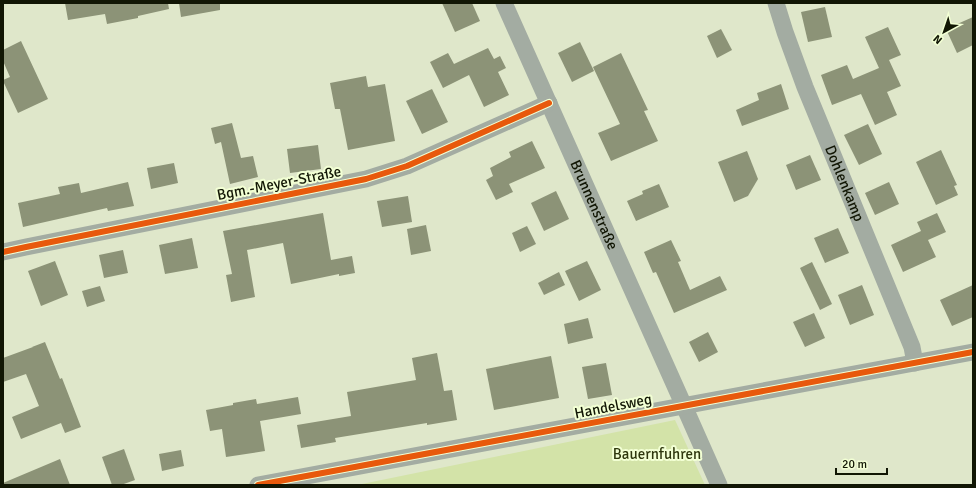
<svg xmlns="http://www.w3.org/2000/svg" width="976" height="488" font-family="Signika,sans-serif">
<rect width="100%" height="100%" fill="#dfe7ca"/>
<path fill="#d3e3a8" d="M675,420L705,485H357Z"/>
<g fill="#8c9377">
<path d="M65,3H168L169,9L138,16V18L107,24L105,14L68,20Z"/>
<path d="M179,3H220V10L181,17Z"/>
<path d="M442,3H472L480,21L455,32Z"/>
<path d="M825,7L832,37L808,42L801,12Z"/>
<path d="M973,17V45L957,53L946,29Z"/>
<path d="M888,27L901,55L889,60L901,86L887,92L897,115L875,125L861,94L832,105L821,75L847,65L853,79L879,68L865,37Z"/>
<path d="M721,29L732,50L717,58L707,36Z"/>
<path d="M21,41L48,99L18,113L3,81V80L10,77L3,61V50Z"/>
<path d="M580,42L594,71L572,82L558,53Z"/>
<path d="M488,48L494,59L500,56L506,68L498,72L509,95L484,107L469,75L443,88L430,62L448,53L454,64Z"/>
<path d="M621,53L648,110L644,111L658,141L611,161L598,133L620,124L593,67Z"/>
<path d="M366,76L368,87L385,84L395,141L348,150L340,109H335L330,83Z"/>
<path d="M781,84L789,109L742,126L736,110L759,100L757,93Z"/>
<path d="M432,89L448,122L422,134L406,101Z"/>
<path d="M232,123L241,158L253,156L258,177L230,184L221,142L215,144L211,128Z"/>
<path d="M868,124L882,154L859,165L844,135Z"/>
<path d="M532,141L545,168L509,184L513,192L496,200L486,180L493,176L490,168L511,157L509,152Z"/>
<path d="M318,145L321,169L290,173L287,149Z"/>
<path d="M941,150L957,185L954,186L958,195L936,205L916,162Z"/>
<path d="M747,151L758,179L748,196L734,202L718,162Z"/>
<path d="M810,155L821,180L796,190L786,165Z"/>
<path d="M174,163L178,183L151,189L147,168Z"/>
<path d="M128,182L134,206L108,211L107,208L23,227L18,203L60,194L58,187L79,183L81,193Z"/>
<path d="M889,182L899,204L875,215L865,193Z"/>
<path d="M659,184L669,207L636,221L627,201L643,194L642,191Z"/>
<path d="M556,191L569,219L544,231L531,203Z"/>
<path d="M408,196L412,222L382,227L377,201Z"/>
<path d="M323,213L331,260L352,256L355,273L339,276V274L291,284L283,243L247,250L255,297L231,302L226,275L232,274L223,231Z"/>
<path d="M937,213L946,232L928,240L936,257L903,272L891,245L921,231L917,222Z"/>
<path d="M426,225L431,251L411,255L407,229Z"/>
<path d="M527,226L536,244L520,252L512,233Z"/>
<path d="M838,228L849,253L825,263L814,238Z"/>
<path d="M192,238L198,268L165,274L159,245Z"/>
<path d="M671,240L681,261L678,262L690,290L720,276L727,290L674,313L656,272L653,273L644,252Z"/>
<path d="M123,250L128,273L104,278L99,255Z"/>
<path d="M55,261L68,295L41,306L28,271Z"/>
<path d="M587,261L601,290L579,301L565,271Z"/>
<path d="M812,262L832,304L820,310L800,268Z"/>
<path d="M559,272L565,285L544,295L538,283Z"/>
<path d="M862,285L874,315L850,325L838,295Z"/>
<path d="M973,285V317L952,326L940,300Z"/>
<path d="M100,286L105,301L87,307L82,291Z"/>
<path d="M814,313L825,338L805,347L793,322Z"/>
<path d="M588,318L593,338L568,344L564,324Z"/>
<path d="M708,332L718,352L699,362L689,342Z"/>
<path d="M45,342L60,379L62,378L81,427L65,433L61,423L21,439L12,417L39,406L26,374L3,382V358L33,347H32Z"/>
<path d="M437,353L444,391L452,390L457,420L427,425V423L335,438L336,442L301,448L297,425L351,416L347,392L416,380L412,358Z"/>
<path d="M551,356L559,398L494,410L486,369Z"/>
<path d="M606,363L612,395L588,399L582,367Z"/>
<path d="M298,397L301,414L260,421L265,451L226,457L222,429L210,431L206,410L233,405V403L256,399L257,404Z"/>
<path d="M124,449L135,480L121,485H112L102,457Z"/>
<path d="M181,450L184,466L162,471L159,454Z"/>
<path d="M60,459L70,485H3V483Z"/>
</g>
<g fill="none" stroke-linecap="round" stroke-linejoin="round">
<g stroke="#a3aca2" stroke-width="17">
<path id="s1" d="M504,3L684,406L719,485"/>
<path id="s2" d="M776,3L785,32L805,87L912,347L915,363"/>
<path d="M3,252L26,247L366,179L407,166L549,103"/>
<path d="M258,485L973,352"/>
</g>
<g stroke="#f2ffd4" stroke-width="8">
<g id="cycleway">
<path d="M3,252L26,247L366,179L407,166L549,103"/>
<path d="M258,485L973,352"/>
</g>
</g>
<use href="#cycleway" stroke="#e8590c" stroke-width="6"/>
</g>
<g text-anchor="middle" stroke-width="4" stroke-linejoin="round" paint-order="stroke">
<g font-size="15" fill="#111604" stroke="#f2ffd4">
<text transform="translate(279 183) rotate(-11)" y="5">Bgm.-Meyer-Straße</text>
<text dy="5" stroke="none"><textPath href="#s2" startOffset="193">Dohlenkamp</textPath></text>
<text dy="5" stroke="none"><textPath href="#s1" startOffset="221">Brunnenstraße</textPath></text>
<text transform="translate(613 406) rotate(-11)" y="5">Handelsweg</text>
</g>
<g font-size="15" fill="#2e370d" stroke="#f2ffd4">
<text x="657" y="459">Bauernfuhren</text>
</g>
</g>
<rect width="976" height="488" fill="none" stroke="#111604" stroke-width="8"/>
<g transform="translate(944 32) rotate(220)" stroke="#f2ffd4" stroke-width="3" paint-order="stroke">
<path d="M0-3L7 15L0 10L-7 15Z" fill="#111604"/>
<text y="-6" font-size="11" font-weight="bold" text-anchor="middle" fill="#111604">N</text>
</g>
<path d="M836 468v6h51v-6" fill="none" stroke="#111604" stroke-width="2"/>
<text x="842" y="468" font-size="12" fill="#111604" stroke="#f2ffd4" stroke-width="3" paint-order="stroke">20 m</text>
</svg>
